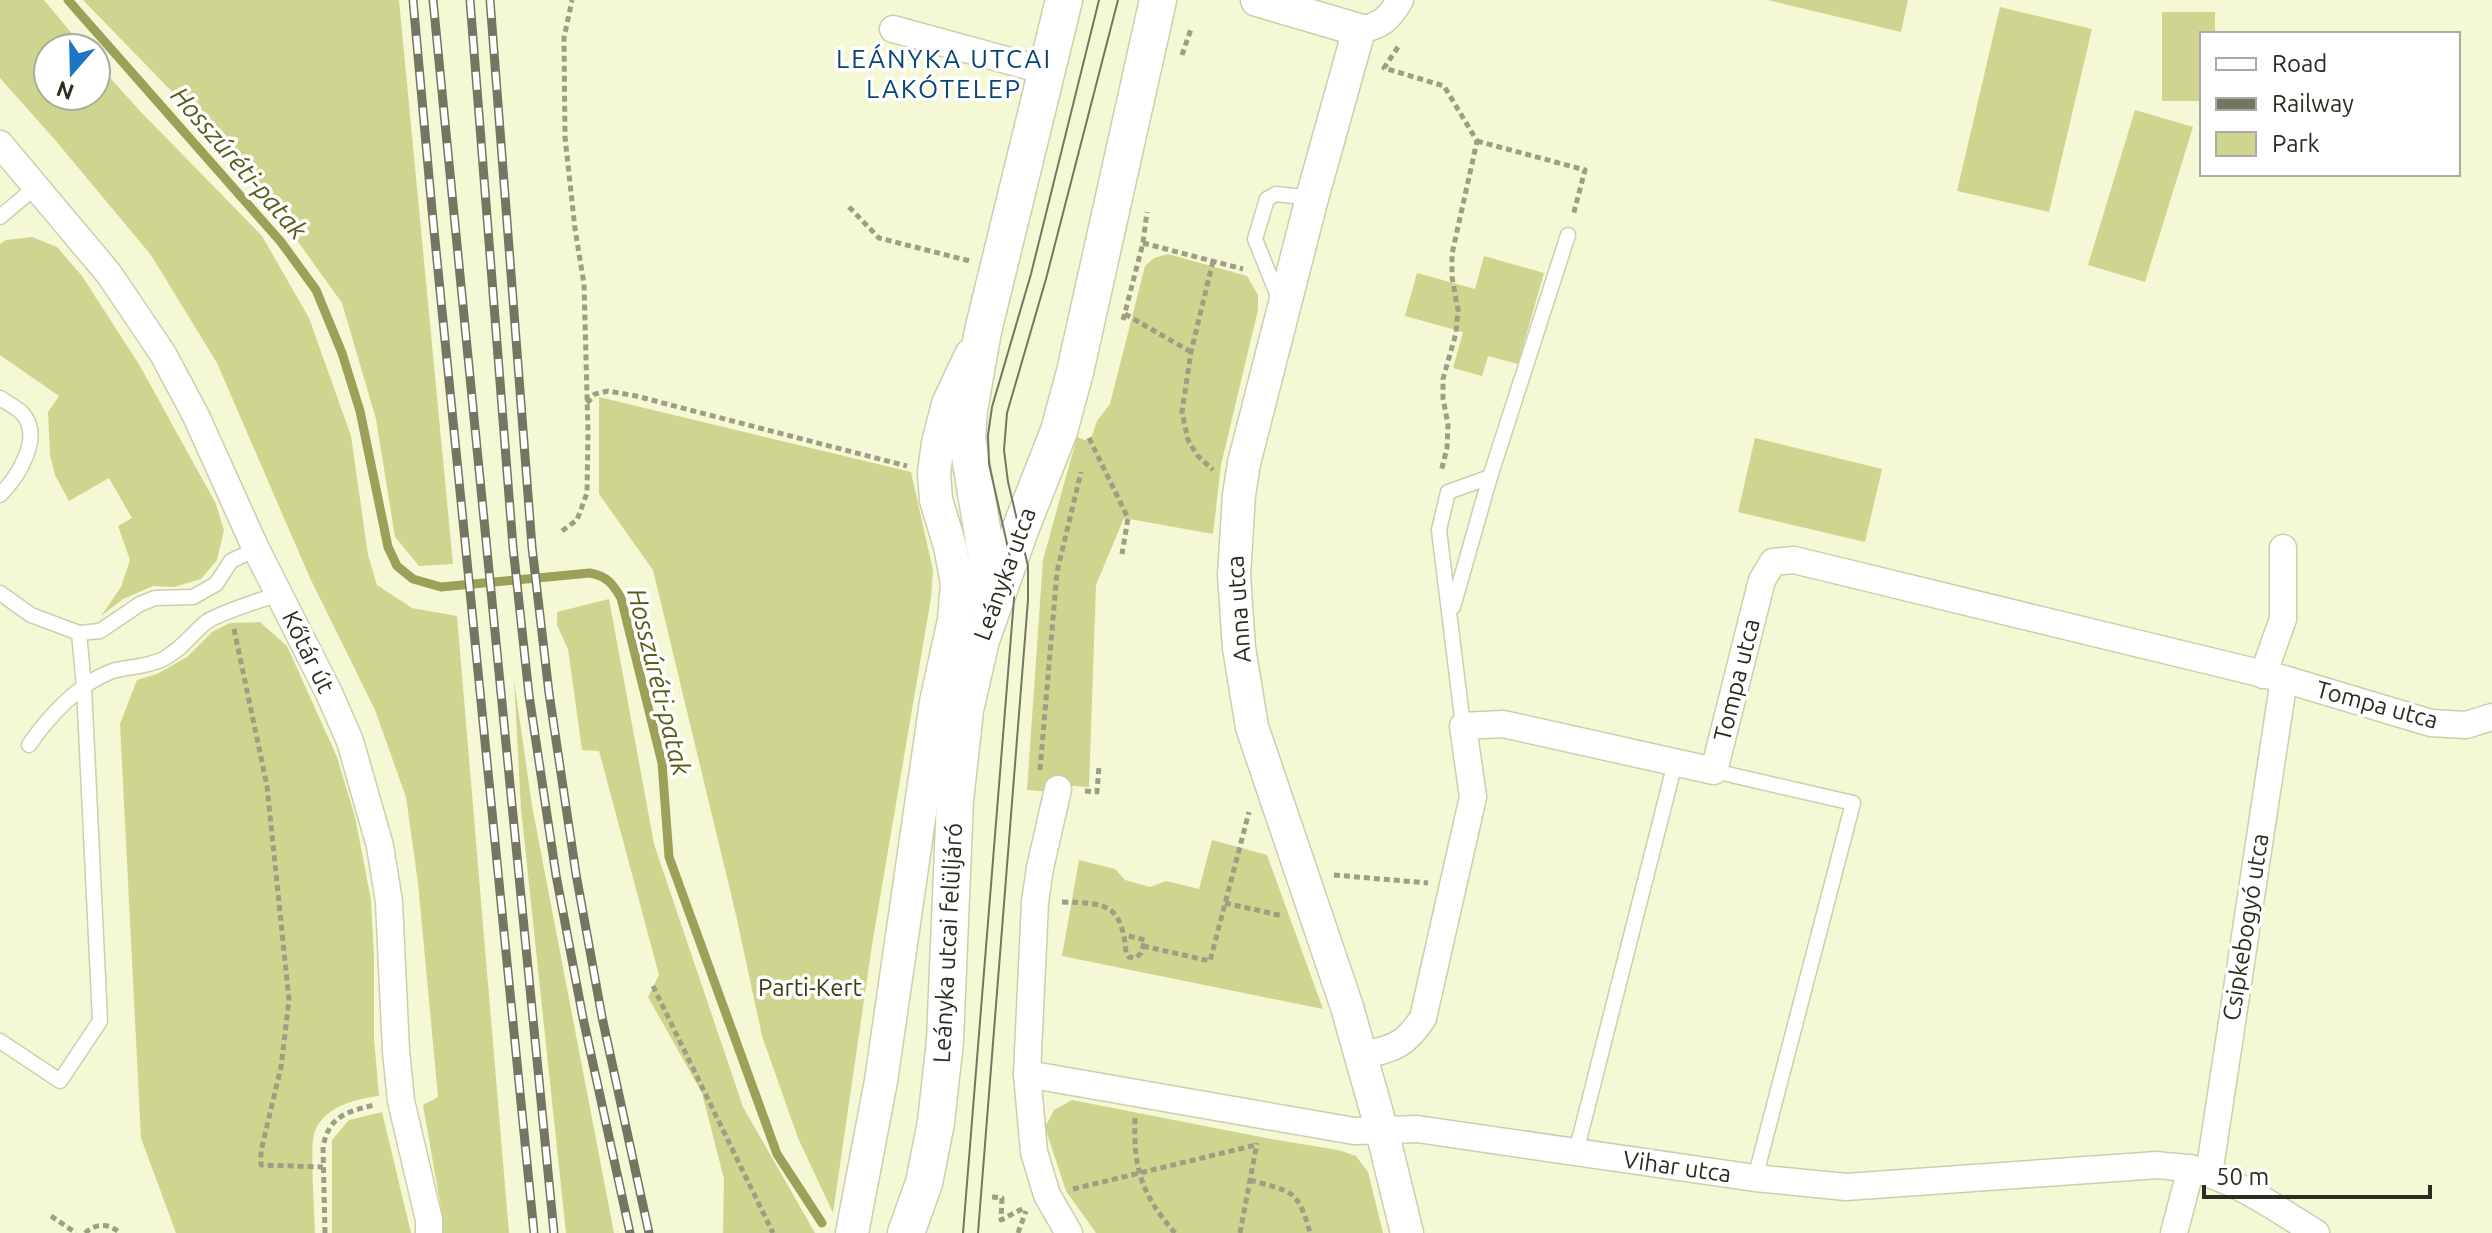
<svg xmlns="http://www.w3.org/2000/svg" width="2492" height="1233" font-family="Ubuntu,sans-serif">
<rect width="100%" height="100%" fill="#f5f8d4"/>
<g fill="#cfd58e">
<path d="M0,0H44L84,48H48V96H96V62L139,110L262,236L309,318L351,436L368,555L377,585L412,608L457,616L509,1233H443L442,1214L423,1105L438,1097L418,883L406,797L375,710L310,578L217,363L151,255L56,141L0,78Z"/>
<path d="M83,0H399L453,564L419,566L395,537L376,419L342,303L266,197L215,136Z"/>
<path d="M1768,0H1908L1901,32Z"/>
<path d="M2000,7L2092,29L2049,212L1957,191Z"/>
<path d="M2162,12H2215V34H2202V101H2162Z"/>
<path d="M2135,110L2193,127L2145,282L2088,265Z"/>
<path d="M32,237L57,247L82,276L140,366L216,504L224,530L217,560L201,579L174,587L153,586L123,599L101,616L121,587L130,560L118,526L132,518L109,478L69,501L55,475L50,455L48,412L59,396L0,355V244L6,240Z"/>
<path d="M1168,254L1247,276L1258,295V310L1221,465L1213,534L1124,518L1096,585L1089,787L1056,785L1052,792L1027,790L1043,560L1077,437L1085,440L1092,436L1097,421L1110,404L1145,266L1154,258Z"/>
<path d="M1484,256L1544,273L1518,364L1488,356L1482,376L1453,368L1463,332L1405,316L1417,273L1475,289Z"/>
<path d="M599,397L911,472L933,570L931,598L872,945L833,1213L798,1138L762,1036L736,915L653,570L599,494Z"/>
<path d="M1755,438L1882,469L1865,542L1738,512Z"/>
<path d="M609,599L654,844L743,1107L815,1233H723L724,1179L702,1093L648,997L659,975L599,751L582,750L568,649L557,625V612Z"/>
<path d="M260,622L287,646L337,757L355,817L371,900L374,956V1038L379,1096C356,1099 325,1106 315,1131C309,1143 315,1214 315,1233H176L141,1138L120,724L137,680L157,674L187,657L212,632L230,623Z"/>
<path d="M514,680L532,806L614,1233H566L521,809Z"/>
<path d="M1212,840L1267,855L1323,1009L1062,956L1079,860L1115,869L1125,880L1150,887L1166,881L1199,889Z"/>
<path d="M1072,1100L1271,1139L1338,1150L1356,1156L1368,1172L1383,1233H1096L1066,1191L1045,1127L1054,1110Z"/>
<path d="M382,1112L411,1233H332V1140L349,1120Z"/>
</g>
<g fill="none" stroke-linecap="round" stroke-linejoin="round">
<path stroke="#9ca059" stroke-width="9" d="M68,0L281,242L316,290L342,353L360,411L388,547L397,566L413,579L441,587L590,573C607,576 613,584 621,598L662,763L669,857L777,1154L822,1223"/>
<g stroke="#cccfad" stroke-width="17">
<g id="service">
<path d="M0,217L37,186"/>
<path d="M1280,301L1255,239L1267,199L1276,194L1312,198"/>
<path d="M0,398C7,403 16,407 22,413C44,436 18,477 0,495"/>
<path d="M0,593L31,615L79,633L84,687L100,1021L60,1081L0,1041"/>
<path d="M1453,607L1490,477"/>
<path d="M79,633L100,631L140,604L155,598L193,597L216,584L231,561L256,549"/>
<path d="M1463,726L1439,530L1448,492L1490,477L1568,235"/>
<path d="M29,745C48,717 82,680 116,670C133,666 147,667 163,659C181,650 191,635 205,623C215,614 264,599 279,594"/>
<path d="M1714,771L1853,803L1755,1178"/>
<path d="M1576,1152L1675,763"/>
</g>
</g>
<g stroke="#cccfad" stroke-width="29">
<g id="minor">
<path d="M893,29L1046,71"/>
<path d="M1359,30C1381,26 1389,19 1400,0"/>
<path d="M0,144L109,274L163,354L196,416L256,549L329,693L350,741L380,846L389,902L396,1051L401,1101L429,1220V1233"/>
<path d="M2263,675L2283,619V548"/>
<path d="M1058,789L1040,868L1035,902L1027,1074L1034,1152L1047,1195L1069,1233"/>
<path d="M1361,1056C1393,1048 1404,1047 1423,1018L1473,797L1463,726L1503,724L1714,771L1762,580L1773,562L1794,560L2284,679L2431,723L2466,725L2492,717"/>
<path d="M1027,1074L1354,1131L1417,1129L1755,1178L1846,1187L2158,1165C2170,1167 2183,1166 2195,1170C2239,1181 2278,1210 2316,1233"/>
<path d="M2209,1174L2284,679"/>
<path d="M2174,1233L2191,1168"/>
</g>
</g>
<g stroke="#cccfad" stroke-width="35">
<g id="tertiary">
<path d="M1257,0L1359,30L1312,198L1244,463L1239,495L1234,575L1239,648L1252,727L1347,1007L1382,1131L1407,1233"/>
<path d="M852,1233L881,1081L936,702L954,620L957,583L950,546L936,500L934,473L938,443L948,404L971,355"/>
</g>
</g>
<g stroke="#cccfad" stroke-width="39">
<g id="secondary">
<path d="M983,602L987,559L967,438L969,410L983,331L1064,0"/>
<path d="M906,1233L924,1183L936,1122L945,1041L955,800L965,710L981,640L1020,530L1059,431L1075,372L1158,0"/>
</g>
</g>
<g stroke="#9d9f85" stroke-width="5" stroke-dasharray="6 4" stroke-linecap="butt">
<path d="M1398,47L1384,68L1444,86L1477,141L1452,254V277L1458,310L1456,333L1443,379V398L1448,425L1447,448L1441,472"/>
<path d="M1182,55L1191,29"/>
<path d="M1477,141L1585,170L1573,216"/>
<path d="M849,207L879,238L970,261"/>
<path d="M1143,243L1243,269"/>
<path d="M1213,261L1191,352L1182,412L1188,440L1197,455L1213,470"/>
<path d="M1125,314L1191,352"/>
<path d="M1123,320L1143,243L1147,212"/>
<path d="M587,403L595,394L608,391L636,396L907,466"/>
<path d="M1089,438L1128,518L1122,554"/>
<path d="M562,531L577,520L587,493L588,432L584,284L575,229L565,137L564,38L572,0"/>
<path d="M234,629L267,786L289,1000L281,1067L261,1151V1165L323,1167"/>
<path d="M1040,770L1057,572L1081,472"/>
<path d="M1085,791L1097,792L1099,766"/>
<path d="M1334,875L1428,883"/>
<path d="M1062,902C1107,903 1122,904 1126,953L1129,957L1136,958L1141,953L1145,940L1125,935"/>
<path d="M1225,903L1283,916"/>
<path d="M1143,946L1210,961L1249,812"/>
<path d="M653,986L773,1233"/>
<path d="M1135,1118C1133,1169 1142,1195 1175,1233"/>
<path d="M1250,1180C1291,1192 1298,1188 1310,1233"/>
<path d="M1073,1189L1256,1145"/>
<path d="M992,1197L1002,1198L1001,1220L1024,1208"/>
<path d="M51,1216L76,1233"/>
<path d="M85,1233C96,1223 109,1223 120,1233"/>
<path d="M325,1233L323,1147C329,1116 346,1112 374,1105"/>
<path d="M1018,1233L1026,1211"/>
<path d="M1240,1233L1257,1143"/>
</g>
<use href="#service" stroke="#fff" stroke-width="14"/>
<use href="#minor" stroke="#fff" stroke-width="26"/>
<use href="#tertiary" stroke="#fff" stroke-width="32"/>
<use href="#secondary" stroke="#fff" stroke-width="36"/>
<g stroke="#747661" stroke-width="2">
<path d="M963,1233L1014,599L1010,557L989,464L988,435L992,407L1031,274L1099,0"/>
<path d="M978,1233L1028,600V566L1008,482L1004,450L1007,413L1046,279L1118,0"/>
</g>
<g stroke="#747661" stroke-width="9">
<g id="rail">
<path d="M413,0L432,210L534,1233"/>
<path d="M433,0L554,1233"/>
<path d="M470,0L513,547L529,695L556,875L583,1018L630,1233"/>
<path d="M490,0L532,547L549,693L576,874L602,1017L649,1233"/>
</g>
</g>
<use href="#rail" stroke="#fff" stroke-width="6" stroke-dasharray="18" stroke-linecap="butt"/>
</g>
<g text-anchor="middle" stroke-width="7" stroke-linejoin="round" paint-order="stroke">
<g font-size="24" fill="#2c2d20" stroke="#fff">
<text transform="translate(1005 574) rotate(-70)" y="8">Leányka utca</text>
<text transform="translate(1239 609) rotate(-94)" y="8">Anna utca</text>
<text transform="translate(308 652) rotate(64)" y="8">Kőtár út</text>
<text transform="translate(1737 680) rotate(-76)" y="8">Tompa utca</text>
<text transform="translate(2377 705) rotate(15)" y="8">Tompa utca</text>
<text transform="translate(2246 927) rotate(-81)" y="8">Csipkebogyó utca</text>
<text transform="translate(948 943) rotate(-87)" y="8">Leányka utcai felüljáró</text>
<text transform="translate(1677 1167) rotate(8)" y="8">Vihar utca</text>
</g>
<g font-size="24" fill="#3c3e15" stroke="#fff">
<text x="810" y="996">Parti-Kert</text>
</g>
<g font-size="26" letter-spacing="2" fill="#0b4475" stroke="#fff">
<text x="944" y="68">LEÁNYKA UTCAI<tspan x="944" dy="30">LAKÓTELEP</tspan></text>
</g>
<g font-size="26" font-style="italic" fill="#595c15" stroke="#fff">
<text transform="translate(239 163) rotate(49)" y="9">Hosszúréti-patak</text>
<text transform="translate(659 682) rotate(76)" y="9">Hosszúréti-patak</text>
</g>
</g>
<rect x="2200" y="32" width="260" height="144" fill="#ffffff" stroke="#ababa6" stroke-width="2"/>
<rect x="2216" y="58" width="40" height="12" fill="#ffffff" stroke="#ababa6" stroke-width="2"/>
<text x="2272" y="72" font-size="24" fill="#2c2d20">Road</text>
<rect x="2216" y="98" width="40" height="12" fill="#747661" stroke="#ababa6" stroke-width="2"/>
<text x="2272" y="112" font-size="24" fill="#2c2d20">Railway</text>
<rect x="2216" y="132" width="40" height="24" fill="#cfd58e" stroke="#ababa6" stroke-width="2"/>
<text x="2272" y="152" font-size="24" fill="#2c2d20">Park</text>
<g transform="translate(72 72) rotate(200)"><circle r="38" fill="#ffffff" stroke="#ababa6" stroke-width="2"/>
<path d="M0-6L14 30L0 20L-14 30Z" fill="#1c75c2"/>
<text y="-12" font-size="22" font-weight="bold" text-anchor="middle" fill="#2c2d20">N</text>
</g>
<path d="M2204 1185v12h226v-12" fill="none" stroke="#2c2d20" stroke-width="4"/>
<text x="2216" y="1185" font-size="24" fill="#2c2d20" stroke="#ffffff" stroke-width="6" paint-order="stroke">50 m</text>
</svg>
